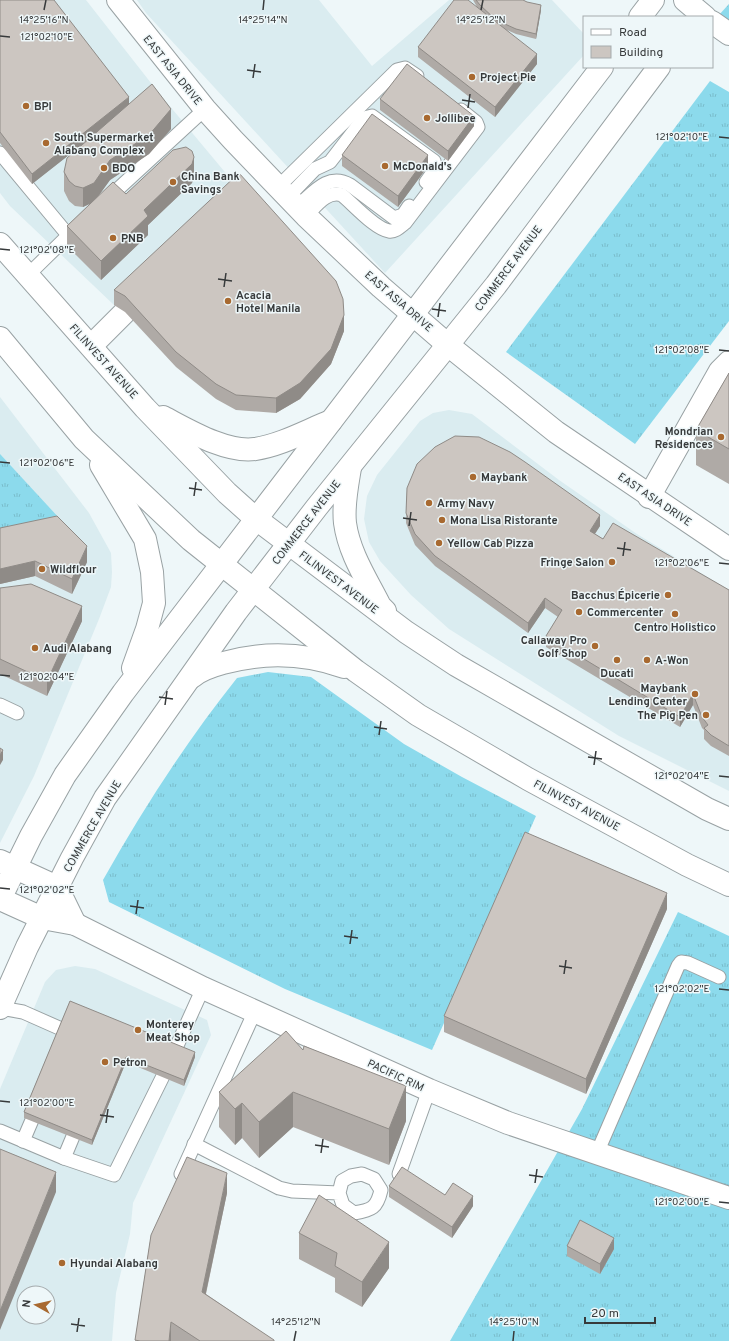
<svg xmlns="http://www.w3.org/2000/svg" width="729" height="1341" font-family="Overpass,sans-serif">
<defs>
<pattern id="grass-tufts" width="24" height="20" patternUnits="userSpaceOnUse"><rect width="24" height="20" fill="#8cdaec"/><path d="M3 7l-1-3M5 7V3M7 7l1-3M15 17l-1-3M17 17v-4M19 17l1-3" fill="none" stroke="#79bccb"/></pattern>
</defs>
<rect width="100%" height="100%" fill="#eef7f9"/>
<g fill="#daecf0" fill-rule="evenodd">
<path d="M0,0H86L158,92L239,189L114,305L10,206L0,193Z"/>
<path d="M137,0H319L372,66L449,0H552L584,34V55L385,273L146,13Z"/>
<path d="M0,397L89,513L111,553L112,572L111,587L99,619L34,776L0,843Z"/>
<path d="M449,410L472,414L559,480L637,534L729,590V791L619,736L449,629L411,595L380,561L369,542L364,519L367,496L377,475L420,421L433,413Z"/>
<path d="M75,966L95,969L207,1020L211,1035L133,1203L130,1234L116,1293L112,1341H0V1089L45,982L56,970ZM24,1293H48V1317H24Z"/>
</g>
<g fill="url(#grass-tufts)">
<path d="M729,4V24L718,16Z"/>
<path d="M710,81L729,92V321L635,444L506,352Z"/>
<path d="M0,454L60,519L0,532Z"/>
<path d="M268,672L311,677L404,744L462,777L536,816L432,1050L285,989L109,902L103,880C143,809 186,742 237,678Z"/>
<path d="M678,912L729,936V1341H450L582,1109Z"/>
</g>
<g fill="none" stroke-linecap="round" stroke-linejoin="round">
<g stroke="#99a2a4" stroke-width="15">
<g id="lane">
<path d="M0,153L68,235"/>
<path d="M278,187L397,70L405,68L417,76"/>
<path d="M288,197L315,169L330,162L364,118L372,116L434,161L436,168L426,182"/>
<path d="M106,200L205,109"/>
<path d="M297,207C313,193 328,172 350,185L394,218L403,215L409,206"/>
<path d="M306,216C316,206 327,190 342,195C353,204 375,229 389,231C395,232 400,227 405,223L478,127L476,122L461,110"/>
<path d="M27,276L80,224"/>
<path d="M0,705L17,713"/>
<path d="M0,1008L23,1012L75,1035"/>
<path d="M0,1131L64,1158L114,1175L166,1070L203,988"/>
<path d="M23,1141L38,1106"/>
<path d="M194,1144L279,1188L292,1191L339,1193L343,1205L354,1213C372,1210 377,1208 381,1190L374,1179L362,1174L351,1176L342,1181L339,1193"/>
<path d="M597,1153L678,966L681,962L688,963L719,977"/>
<path d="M64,1158L79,1122"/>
<path d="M181,1174L255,1011"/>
<path d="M399,1174L429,1090"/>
</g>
</g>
<g stroke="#99a2a4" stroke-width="24">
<g id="street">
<path d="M118,0L205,109L233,140L306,216L381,287L448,345L556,432L729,549"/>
<path d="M91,346L147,290"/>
<path d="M649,497L720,371L729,362"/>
<path d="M0,861L57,887L75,924"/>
<path d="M0,899L42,918L75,924L203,988L429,1090L508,1123L729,1198"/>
</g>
</g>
<g stroke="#99a2a4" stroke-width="24">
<g id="secondary">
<path d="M685,0L705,17"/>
<path d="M640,17L653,0"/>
<path d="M712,22L729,34"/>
<path d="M0,244L145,408L227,493L255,518L406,632L456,665L707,809L729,819"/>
<path d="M0,338L84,439L191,540L356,671L418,715L528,779L687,865L729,885"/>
<path d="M163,417C188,430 226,453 255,449C281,445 306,431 331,421"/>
<path d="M101,465L145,539L152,572L154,603L147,629L133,668"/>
<path d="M350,468C347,486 343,505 345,523C349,553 367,580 380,606L385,611"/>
<path d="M192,677C200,670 212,666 223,663C263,652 305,653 344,667"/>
<path d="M0,899L31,836L65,775L123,693L602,67"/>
<path d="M0,1008L27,947L72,858L105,798L236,612L317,507L496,285L659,67"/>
</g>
</g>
<use href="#lane" stroke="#fff" stroke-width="13"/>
<use href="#street" stroke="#fff" stroke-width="22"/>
<use href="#secondary" stroke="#fff" stroke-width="22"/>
</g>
<g fill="#afaaa6">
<path d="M0,0L129,104L171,129L149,154L110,180L97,198L126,194L194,177L192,183L148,225V235L101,280L67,246V226L91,203L83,207L75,206L69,201L64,191V172L81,145L32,184L0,143Z"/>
<path d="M473,0H523L541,10L536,39L516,34L507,30L537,64L495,117L418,57V47L477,7Z"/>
<path d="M380,99L474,126L448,161L380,110Z"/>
<path d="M342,155L428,166L398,207L342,166Z"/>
<path d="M114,290L344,331L331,364L300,399L276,413L236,410L216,399L176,367L125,312L114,305Z"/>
<path d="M729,373V484L696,465V430Z"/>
<path d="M407,488L600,526L595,534L603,539L729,590V756L711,746L704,739V730L702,728L693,705L680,727L546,647V636L558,617L545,608L528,633L435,566L415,545L406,523Z"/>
<path d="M0,528L87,562L72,594L35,576L0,584Z"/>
<path d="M0,588L82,621L47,696L0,674Z"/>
<path d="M667,909L586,1094L444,1032V1016Z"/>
<path d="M70,1001L195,1057L184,1086L126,1062L92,1145L24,1118V1112Z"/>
<path d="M303,1050L406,1121L389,1165L293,1127L259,1158L242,1138L235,1145L219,1127V1092Z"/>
<path d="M389,1186L445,1195L473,1206L452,1238L389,1197Z"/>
<path d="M227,1193L206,1294L274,1341H135L151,1235Z"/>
<path d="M299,1233L389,1268L362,1307L335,1292V1278L299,1259Z"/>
<path d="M567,1246L614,1249L600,1274L567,1256Z"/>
</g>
<g fill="#8f8b87">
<path d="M541,5V10L536,39V34Z"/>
<path d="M537,54V64L495,117V107Z"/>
<path d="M129,97V108L32,184V174Z"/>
<path d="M171,109V129L149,154L110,180L94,202L83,207V188L110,160Z"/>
<path d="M474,116V126L448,161V151Z"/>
<path d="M428,155V166L398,207V196Z"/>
<path d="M194,157V177L192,183L148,225V235L101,280V261L144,210Z"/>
<path d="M344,315V331L331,364L300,399L276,413V398Z"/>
<path d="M600,515V526L590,541V531Z"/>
<path d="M87,546V562L72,594V579Z"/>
<path d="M35,561V576L0,584V569Z"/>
<path d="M545,598V608L528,633V623Z"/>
<path d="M82,606V621L47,696V681Z"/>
<path d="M693,694V705L680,727V717Z"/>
<path d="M3,750V760L0,765V755Z"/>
<path d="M667,893V909L586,1094V1079Z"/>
<path d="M195,1052V1057L184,1086V1080Z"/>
<path d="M126,1057V1062L92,1145V1140Z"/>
<path d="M406,1086V1121L389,1165V1129Z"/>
<path d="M293,1092V1127L259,1158V1122Z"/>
<path d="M242,1103V1138L235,1145V1109Z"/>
<path d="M56,1172V1192L0,1330V1311Z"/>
<path d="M227,1173V1193L202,1311V1292Z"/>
<path d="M473,1196V1206L452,1238V1227Z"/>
<path d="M614,1238V1249L600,1274V1264Z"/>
<path d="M389,1242V1268L362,1307V1282Z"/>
<path d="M171,1322V1341H169Z"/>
</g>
<g fill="#ccc6c1" stroke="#8f8b87">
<path d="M0,0H54L129,97L32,174L0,132Z"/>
<path d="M454,0H468L537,54L495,107L418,47Z"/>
<path d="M476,0H523L527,2L541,5L536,34L516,29L496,20L480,5Z"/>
<path d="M407,64L474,116L448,151L380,99Z"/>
<path d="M152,84L171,109L149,135L110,160L94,183L83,188L75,186L69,181L64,172L67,158Z"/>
<path d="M372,114L428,155L398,196L342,155Z"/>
<path d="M186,147L192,151L194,157L192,164L144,210L148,216L101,261L67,226L113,182L126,194L173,150Z"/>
<path d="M239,173L336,281L343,299L344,315L331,349L300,383L276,398L236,395L216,384L176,352L125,296L114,290Z"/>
<path d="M729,373V449L696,430Z"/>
<path d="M455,436L479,437L510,452L525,462L600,515L590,531L603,539L613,523L729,590V746L711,735L704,728L708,725L702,717L693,694L680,717L546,636L562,610L545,598L528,623L435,556L415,534L406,513L407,488L417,464L435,447Z"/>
<path d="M57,516L87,546L72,579L35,561L0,569V528Z"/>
<path d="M31,584L82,606L47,681L0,659V588Z"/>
<path d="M0,748L3,750L0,755Z"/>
<path d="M525,832L667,893L586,1079L444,1016Z"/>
<path d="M70,1001L195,1052L184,1080L126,1057L92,1140L24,1112Z"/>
<path d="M286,1031L303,1050L304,1046L406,1086L389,1129L293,1092L259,1122L242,1103L235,1109L219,1092Z"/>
<path d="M0,1149L56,1172L0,1311Z"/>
<path d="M187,1157L227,1173L202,1292L274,1340V1341H200L171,1322L169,1341H140L135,1340L151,1235Z"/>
<path d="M402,1167L445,1195L453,1183L473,1196L452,1227L389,1186Z"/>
<path d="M319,1195L389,1242L362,1282L335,1266L337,1253L299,1233Z"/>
<path d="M580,1220L614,1238L600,1264L567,1246Z"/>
</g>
<path fill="none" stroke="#373a3b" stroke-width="1.5" d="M44,10L46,0M263,10L264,0M481,10L483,0M0,36L10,37M247,70L261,72M253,78L255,64M462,100L475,102M468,108L470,94M719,137L729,138M0,249L10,250M218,279L232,281M224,287L226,273M432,309L446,311M438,317L440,303M719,350L729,351M0,462L10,463M189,488L202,490M194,496L196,482M403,518L417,520M409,526L411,512M617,548L631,550M623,556L625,542M719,563L729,564M0,675L10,676M159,697L173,699M165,705L167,691M374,727L387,729M379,735L381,721M588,757L602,759M594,765L596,751M719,776L729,777M0,888L10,889M130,906L144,908M136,914L138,900M344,936L358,938M350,944L352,930M559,966L572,968M564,974L566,960M719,989L729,990M0,1101L10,1102M100,1115L114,1117M106,1123L108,1109M315,1145L329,1147M321,1153L323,1139M529,1175L543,1177M535,1183L537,1169M719,1202L729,1203M71,1324L85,1326M77,1332L79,1318M294,1341L296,1331M513,1341L514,1331"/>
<g fill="#a86930" stroke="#eef7f9" stroke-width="1.5">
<circle cx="472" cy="77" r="4"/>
<circle cx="26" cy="106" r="4"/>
<circle cx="427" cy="118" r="4"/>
<circle cx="46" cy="143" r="4"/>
<circle cx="385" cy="166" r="4"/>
<circle cx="104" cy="168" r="4"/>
<circle cx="173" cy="182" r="4"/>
<circle cx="113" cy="238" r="4"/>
<circle cx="228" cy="301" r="4"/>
<circle cx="721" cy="437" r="4"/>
<circle cx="473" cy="477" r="4"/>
<circle cx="429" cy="503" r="4"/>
<circle cx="442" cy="520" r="4"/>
<circle cx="439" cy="543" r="4"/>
<circle cx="612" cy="562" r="4"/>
<circle cx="42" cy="569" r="4"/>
<circle cx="668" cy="595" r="4"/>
<circle cx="579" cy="612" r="4"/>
<circle cx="675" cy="614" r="4"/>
<circle cx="595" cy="646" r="4"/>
<circle cx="35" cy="648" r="4"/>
<circle cx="617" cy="660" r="4"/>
<circle cx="647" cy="660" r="4"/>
<circle cx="695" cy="694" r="4"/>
<circle cx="706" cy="715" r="4"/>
<circle cx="138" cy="1030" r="4"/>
<circle cx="105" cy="1062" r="4"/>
<circle cx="62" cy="1263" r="4"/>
</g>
<g text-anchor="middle" stroke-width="3" stroke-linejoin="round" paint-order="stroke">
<g font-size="11" fill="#373a3b" stroke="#eef7f9">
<text transform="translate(173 70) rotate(51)" y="4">EAST ASIA DRIVE</text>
<text transform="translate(508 268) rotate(-53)" y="4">COMMERCE AVENUE</text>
<text transform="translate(399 301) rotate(41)" y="4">EAST ASIA DRIVE</text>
<text transform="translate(104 361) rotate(48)" y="4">FILINVEST AVENUE</text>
<text transform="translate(655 499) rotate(34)" y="4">EAST ASIA DRIVE</text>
<text transform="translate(306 522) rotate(-52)" y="4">COMMERCE AVENUE</text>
<text transform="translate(339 582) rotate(37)" y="4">FILINVEST AVENUE</text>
<text transform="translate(577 805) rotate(28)" y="4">FILINVEST AVENUE</text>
<text transform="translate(92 826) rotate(-60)" y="4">COMMERCE AVENUE</text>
<text transform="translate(396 1075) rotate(25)" y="4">PACIFIC RIM</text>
</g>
<g font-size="11" font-weight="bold" fill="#373a3b" stroke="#eef7f9" text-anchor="start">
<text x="480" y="81">Project Pie</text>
<text x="34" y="110">BPI</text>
<text x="435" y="122">Jollibee</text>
<text x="54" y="141">South Supermarket<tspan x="54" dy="13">Alabang Complex</tspan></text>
<text x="393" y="170">McDonald's</text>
<text x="112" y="172">BDO</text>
<text x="181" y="180">China Bank<tspan x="181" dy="13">Savings</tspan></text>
<text x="121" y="242">PNB</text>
<text x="236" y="299">Acacia<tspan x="236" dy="13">Hotel Manila</tspan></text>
<text x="713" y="435" text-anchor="end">Mondrian<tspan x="713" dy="13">Residences</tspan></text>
<text x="481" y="481">Maybank</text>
<text x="437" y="507">Army Navy</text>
<text x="450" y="524">Mona Lisa Ristorante</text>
<text x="447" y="547">Yellow Cab Pizza</text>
<text x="604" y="566" text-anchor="end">Fringe Salon</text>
<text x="50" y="573">Wildflour</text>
<text x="660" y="599" text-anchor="end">Bacchus Épicerie</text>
<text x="587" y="616">Commercenter</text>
<text x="675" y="631" text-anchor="middle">Centro Holistico</text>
<text x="587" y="644" text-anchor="end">Callaway Pro<tspan x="587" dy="13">Golf Shop</tspan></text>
<text x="43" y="652">Audi Alabang</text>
<text x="655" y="664">A-Won</text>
<text x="617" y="677" text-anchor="middle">Ducati</text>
<text x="687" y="692" text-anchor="end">Maybank<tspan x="687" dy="13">Lending Center</tspan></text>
<text x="698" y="719" text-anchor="end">The Pig Pen</text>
<text x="146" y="1028">Monterey<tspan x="146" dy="13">Meat Shop</tspan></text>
<text x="113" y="1066">Petron</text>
<text x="70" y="1267">Hyundai Alabang</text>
</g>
</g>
<g font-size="10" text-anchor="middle" fill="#373a3b" stroke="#eef7f9" stroke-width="3" stroke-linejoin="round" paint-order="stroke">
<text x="44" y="23">14°25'16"N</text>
<text x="263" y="23">14°25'14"N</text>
<text x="481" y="23">14°25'12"N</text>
<text x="47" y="40">121°02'10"E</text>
<text x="682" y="140">121°02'10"E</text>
<text x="47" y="253">121°02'08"E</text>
<text x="682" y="353">121°02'08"E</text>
<text x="47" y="466">121°02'06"E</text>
<text x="682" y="566">121°02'06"E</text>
<text x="47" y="680">121°02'04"E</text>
<text x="682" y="779">121°02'04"E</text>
<text x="47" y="893">121°02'02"E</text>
<text x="682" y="992">121°02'02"E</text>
<text x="47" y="1106">121°02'00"E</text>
<text x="682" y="1205">121°02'00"E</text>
<text x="296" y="1325">14°25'12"N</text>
<text x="514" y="1325">14°25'10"N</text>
</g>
<rect x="583" y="16" width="130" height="52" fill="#eef7f9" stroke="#a5abad"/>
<rect x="591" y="29" width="20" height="6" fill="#ffffff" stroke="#a5abad"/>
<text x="619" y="36" font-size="12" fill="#373a3b">Road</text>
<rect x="591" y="46" width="20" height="12" fill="#ccc6c1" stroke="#a5abad"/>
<text x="619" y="56" font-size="12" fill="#373a3b">Building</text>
<g transform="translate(36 1305) rotate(278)"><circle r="19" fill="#eef7f9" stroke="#a5abad"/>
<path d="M0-3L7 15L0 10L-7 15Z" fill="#a86930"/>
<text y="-6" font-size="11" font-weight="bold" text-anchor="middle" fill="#373a3b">N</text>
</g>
<path d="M585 1317v6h70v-6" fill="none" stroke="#373a3b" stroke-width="2"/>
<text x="591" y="1317" font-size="12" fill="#373a3b" stroke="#eef7f9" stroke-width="3" paint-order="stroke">20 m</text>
</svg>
